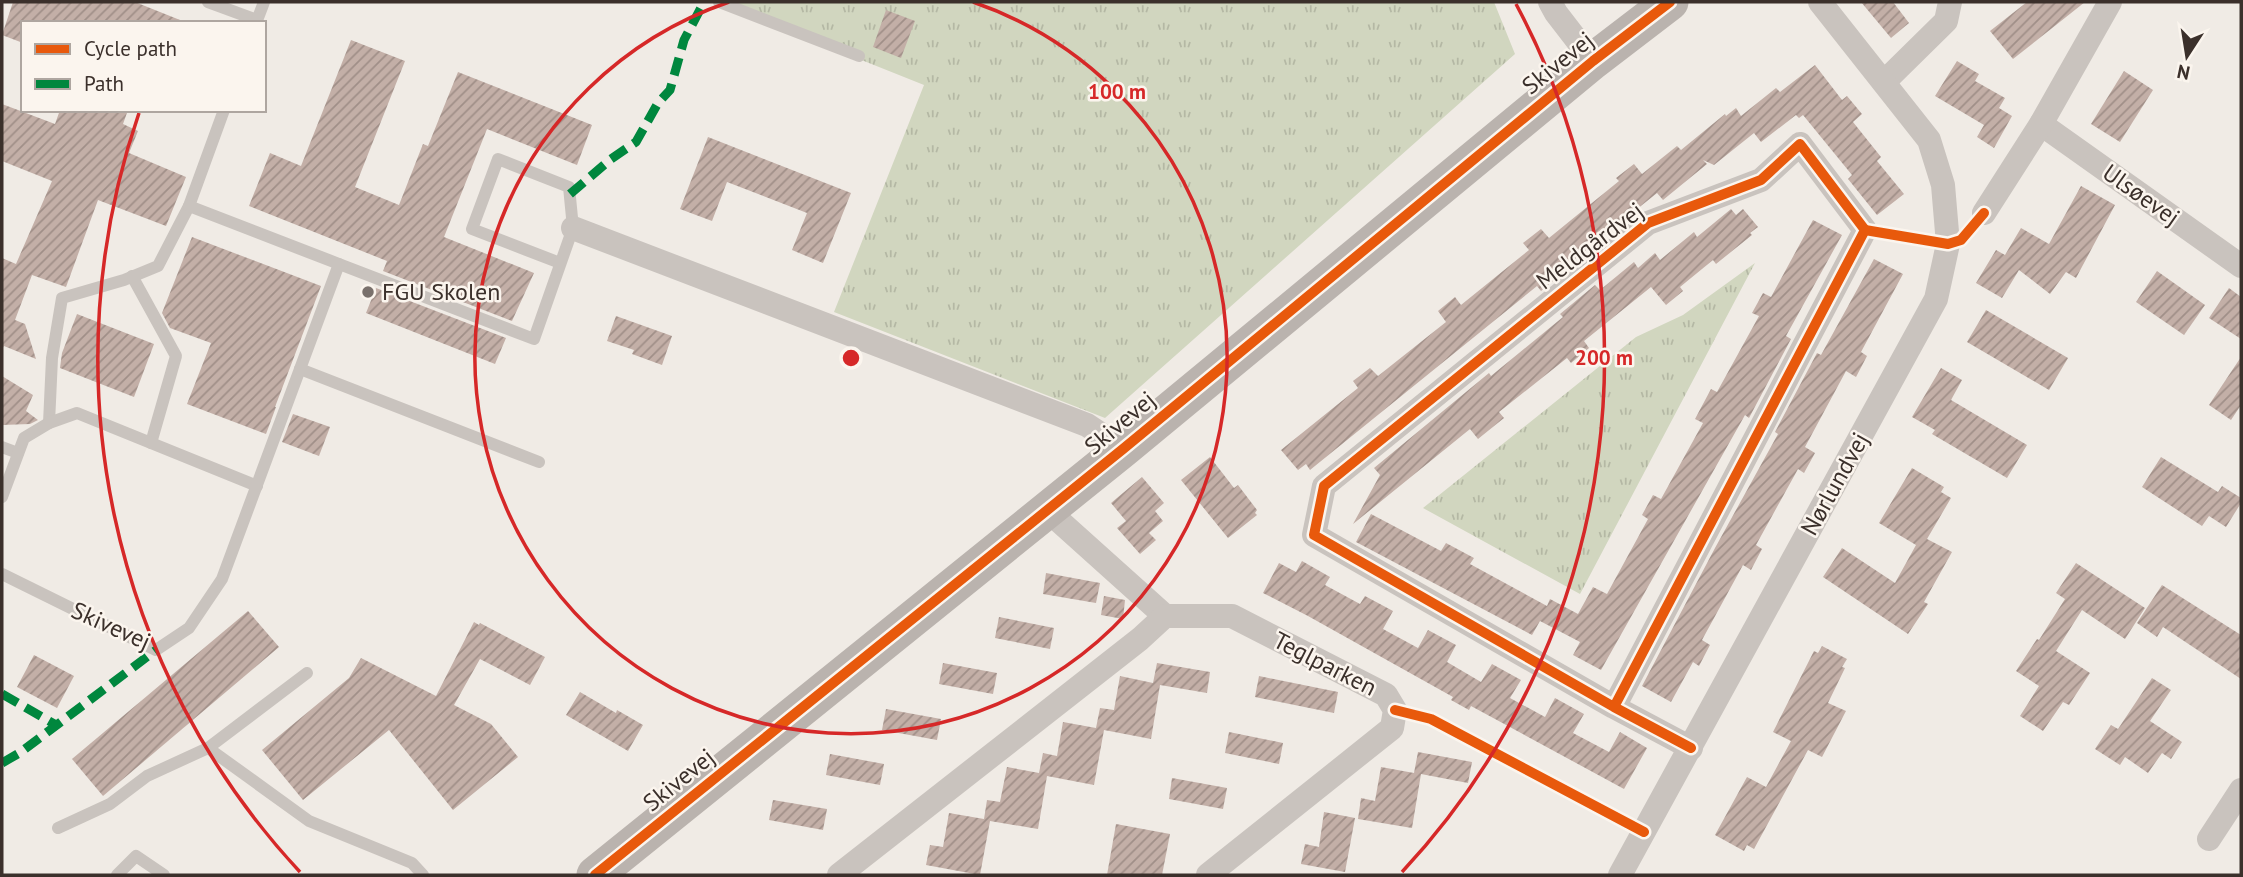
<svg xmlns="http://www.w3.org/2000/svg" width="2243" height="877" font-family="'PT Sans',sans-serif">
<defs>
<pattern id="grass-tufts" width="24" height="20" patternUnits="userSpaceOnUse" patternTransform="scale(1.75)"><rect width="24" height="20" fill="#d1d6bf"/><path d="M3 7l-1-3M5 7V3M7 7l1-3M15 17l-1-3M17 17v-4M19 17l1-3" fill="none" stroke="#b4b8a4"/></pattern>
<pattern id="building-hatch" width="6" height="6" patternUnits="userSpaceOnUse" patternTransform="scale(1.75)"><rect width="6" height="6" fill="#c3afa7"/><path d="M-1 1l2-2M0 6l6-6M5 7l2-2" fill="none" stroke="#a08f88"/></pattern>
</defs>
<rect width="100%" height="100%" fill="#f0ebe5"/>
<g fill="url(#grass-tufts)">
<path d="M716,2H1494L1515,54L1105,418L834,312L924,85Z"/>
<path d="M1755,263L1580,594L1423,508L1636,337L1683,315Z"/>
</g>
<g fill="url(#building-hatch)">
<path d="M13,2H135L185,22L23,23V43L2,35Z"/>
<path d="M1861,2H1893L1909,23L1891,38Z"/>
<path d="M2027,2H2085L2013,59L1990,31Z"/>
<path d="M886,10L915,21L901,58L873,47Z"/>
<path d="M351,40L405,61L355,187L399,205L423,144L428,146L458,72L592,125L577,165L487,129L444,237L534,273L512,321L383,271L387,261L249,206L270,153L301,166Z"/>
<path d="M1957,61L1979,74L1975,81L2005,98L1999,108L2012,116L1994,148L1977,137L1984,125L1935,96Z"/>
<path d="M1815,65L1842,100L1847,96L1862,114L1853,122L1881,157L1877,161L1904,194L1877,215L1848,179L1852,175L1803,115L1799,118L1796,115L1761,142L1754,133L1714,165L1703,160L1707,164L1663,200L1657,193L1575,259L1577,261L1541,291L1537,286L1310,470L1306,464L1298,470L1281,450L1358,388L1353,381L1370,368L1378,376L1446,322L1438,311L1455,297L1461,305L1529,250L1523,243L1541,229L1549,238L1619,181L1616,178L1634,164L1642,174L1677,146L1681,150L1725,114L1726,116L1736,108L1741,116L1776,88L1780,92Z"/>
<path d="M2124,71L2153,90L2120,142L2091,124Z"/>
<path d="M2,104L55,124L60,110H128L123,124L138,131L129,153L186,177L166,226L98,200L66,287L32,275L15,320L25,324L36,359L4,346L2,349V258L16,264L52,181L2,161Z"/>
<path d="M708,137L851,193L823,263L792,250L807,213L727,182L712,221L680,209Z"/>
<path d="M2081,186L2115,205L2076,278L2066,272L2050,294L2019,270L2002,298L1976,283L1996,250L2005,255L2021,228L2049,244Z"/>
<path d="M1731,209L1736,215L1743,209L1758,227L1750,233L1752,235L1716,264L1713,260L1680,287L1683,291L1666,305L1651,287L1584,341L1589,348L1571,363L1567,358L1499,412L1504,418L1478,439L1470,429L1353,524L1380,475L1374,468L1489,373L1491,376L1563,317L1560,314L1595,285L1600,290L1634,262L1638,268L1655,253L1660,260L1694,232L1697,237Z"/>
<path d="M1813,220L1842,235L1786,336L1791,339L1749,418L1745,415L1601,670L1573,655L1580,642L1540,621L1532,635L1356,542L1371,514L1441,551L1446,543L1474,558L1470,564L1547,606L1550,599L1578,614L1593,587L1607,594L1648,519L1642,515L1653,495L1661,499L1703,423L1695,419L1711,389L1717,392L1759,316L1752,313L1763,293L1771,297Z"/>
<path d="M192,237L321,286L275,407H276L266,434L187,404L211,343L170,328L162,313Z"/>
<path d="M1874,259L1903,274L1861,352L1867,356L1856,377L1846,371L1805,447L1815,453L1804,473L1798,469L1756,545L1762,549L1751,570L1743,565L1702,640L1710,645L1699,666L1693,662L1671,702L1642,686L1715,548L1778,434L1775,432L1817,353L1821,355Z"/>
<path d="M2157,271L2205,305L2184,335L2136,302Z"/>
<path d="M376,288L506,338L495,364L366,313Z"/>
<path d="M2229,288L2241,297V339L2209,318Z"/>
<path d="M1986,310L2068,358L2049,390L1967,342Z"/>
<path d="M77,314L154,344L134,397L60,368L62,353Z"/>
<path d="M616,316L672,336L662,365L632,354L634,350L607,341Z"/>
<path d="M2241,357V405L2231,420L2209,405Z"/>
<path d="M1941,368L1962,380L1951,400L2027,445L2007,478L1932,434L1935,430L1912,417Z"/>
<path d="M2,376L33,395L26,411L38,420L30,424L2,425Z"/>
<path d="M293,414L330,427L319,456L282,442Z"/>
<path d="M1210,457L1234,488L1238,485L1257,510L1255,513L1257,515L1228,538L1181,480Z"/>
<path d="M2161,457L2218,492L2222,486L2241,498V503L2226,527L2209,516L2202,526L2142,487Z"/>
<path d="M1912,468L1944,487L1941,492L1951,498L1927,539L1952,552L1924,602L1928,604L1908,634L1823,577L1842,548L1895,583L1916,545L1879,523Z"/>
<path d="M1142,477L1164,503L1155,511L1163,521L1149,533L1156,540L1140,554L1117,528L1126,521L1111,503Z"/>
<path d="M1302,561L1330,577L1325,585L1360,604L1365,596L1393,611L1383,629L1418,648L1428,630L1456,645L1447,662L1481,682L1492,664L1521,680L1510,698L1545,717L1555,698L1584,714L1573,733L1609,752L1620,732L1647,748L1624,789L1471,706L1469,710L1451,700L1453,697L1308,616L1263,593L1279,563L1296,572Z"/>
<path d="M2076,563L2145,608L2125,639L2082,610L2056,651L2090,673L2069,705L2063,702L2043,731L2020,716L2039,686L2016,671L2037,639L2039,640L2065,599L2056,593Z"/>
<path d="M1046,573L1100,583L1096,603L1043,594Z"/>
<path d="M2162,585L2241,635V679L2163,627L2157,637L2137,623Z"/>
<path d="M1104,596L1125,600L1123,619L1101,615Z"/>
<path d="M248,611L279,647L103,796L72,759Z"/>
<path d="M999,617L1054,628L1050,649L995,638Z"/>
<path d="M474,622L479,625L480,623L545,657L530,685L480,659L454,705L491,724L518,757L453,810L389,730L303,800L262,750L349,678L361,658L436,696Z"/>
<path d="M1822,646L1847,659L1842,667L1845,668L1828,703L1846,711L1822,757L1808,750L1754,849L1747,845L1744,851L1715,835L1747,777L1766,787L1791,741L1773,732L1814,651L1818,653Z"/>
<path d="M34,655L74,676L57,708L17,687Z"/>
<path d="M943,663L997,673L993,694L939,684Z"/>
<path d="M1157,663L1210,672L1207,693L1160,685L1151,739L1104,730L1094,785L1047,776L1038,829L990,821L980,875L926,865L930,845L943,847L949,813L984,819L987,800L1000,802L1007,767L1039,773L1043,753L1057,756L1063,722L1096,728L1100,708L1114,710L1120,676L1153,683Z"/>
<path d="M1259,676L1338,692L1334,713L1255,697Z"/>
<path d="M2152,678L2171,690L2150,721L2182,742L2171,759L2162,753L2148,773L2125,757L2120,765L2095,749L2111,725L2118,729Z"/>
<path d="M580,692L616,713L617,710L643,725L628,751L566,715Z"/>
<path d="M886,709L941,719L937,740L882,730Z"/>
<path d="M1229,732L1283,743L1279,764L1225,753Z"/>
<path d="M1418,752L1472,762L1468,783L1421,774L1412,828L1358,819L1361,798L1375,801L1381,767L1414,773Z"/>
<path d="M830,754L884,764L880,785L826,775Z"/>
<path d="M1172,778L1227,788L1223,809L1169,799Z"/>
<path d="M773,800L827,809L823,830L769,820Z"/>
<path d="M1324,812L1355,818L1345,872L1301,864L1305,844L1319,847Z"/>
<path d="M1116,824L1170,834L1162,875H1107Z"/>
</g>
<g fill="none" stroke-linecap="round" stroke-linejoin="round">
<g stroke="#c9c3be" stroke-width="12">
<path d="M208,2L257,20"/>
<path d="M719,2L859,56"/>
<path d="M256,23L264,2"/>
<path d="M339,264L534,339L573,228L569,187L498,159L472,229L560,263"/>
<path d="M132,276L176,356L151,443"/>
<path d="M300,369L539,462"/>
<path d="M49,423L52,358L62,298L124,280L158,266L189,206L224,110"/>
<path d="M2,447L18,453"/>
<path d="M2,497L24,438L49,423L77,413L257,486"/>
<path d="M2,574L156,650L189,628L222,579L339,264L189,206"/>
<path d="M208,748L307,673"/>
<path d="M58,828L110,804L147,776L208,748L309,821L412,863L423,875"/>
<path d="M117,875L136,856L164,875"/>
</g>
<g stroke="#c9c3be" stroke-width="24">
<path d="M1550,2L1556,13L1593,61"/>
<path d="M1884,82L1946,21L1950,2"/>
<path d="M2041,124L2241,266"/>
<path d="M1984,213L2041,124L2110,2"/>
<path d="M573,228L1087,425L1123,449"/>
<path d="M1047,510L1165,616"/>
<path d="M1614,707L1865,230L1800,144L1761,180L1648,223L1324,486L1314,535L1614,707L1691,748"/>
<path d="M2209,839L2241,790"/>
<path d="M839,875L1140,639L1165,616H1232L1386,695L1395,710L1392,728L1208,875"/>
<path d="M1620,875L1936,299L1948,244L1943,185L1929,140L1820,2"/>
</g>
<path stroke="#bab3ae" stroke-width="37" d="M595,875L1123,449L1593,61L1670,2"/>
<g stroke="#00873e" stroke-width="9" stroke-dasharray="18 9" stroke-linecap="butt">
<path d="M570,194L611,159L636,142L658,103L670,90L684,40L704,2"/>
<path d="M2,694L56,725"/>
<path d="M2,763L21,752L156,650"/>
</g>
<g stroke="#fbf5ee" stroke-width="15">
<g id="cycleway">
<path d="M1865,230L1948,244L1961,240L1984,213"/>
<path d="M1614,707L1865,230L1800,144L1761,180L1648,223L1324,486L1314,535L1614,707L1691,748"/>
<path d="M1395,710L1431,719L1644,832"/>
<path d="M595,875L1123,449L1593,61L1670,2"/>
</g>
</g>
<use href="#cycleway" stroke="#e8590c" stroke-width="10"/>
</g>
<g fill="none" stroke="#d62828" stroke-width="3.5">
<path d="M973 2A376 376 0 1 1 729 2"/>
<path d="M300 872A753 753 0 0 1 139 113M1516 4A753 753 0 0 1 1402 872"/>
</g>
<circle fill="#7a716c" stroke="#fbf5ee" stroke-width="2.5" cx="368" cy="292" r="7"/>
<g text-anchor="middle" stroke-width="5" stroke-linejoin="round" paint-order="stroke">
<g font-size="24" fill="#3b302b" stroke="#fbf5ee">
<text transform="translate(1558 63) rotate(-39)" y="8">Skivevej</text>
<text transform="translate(2141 195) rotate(35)" y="8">Ulsøevej</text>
<text transform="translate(1590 246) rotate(-37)" y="8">Meldgårdvej</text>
<text transform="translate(1120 423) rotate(-40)" y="8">Skivevej</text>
<text transform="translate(1835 484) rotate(-61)" y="8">Nørlundvej</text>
<text transform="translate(111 626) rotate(24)" y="8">Skivevej</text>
<text transform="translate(1325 664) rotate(27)" y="8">Teglparken</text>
<text transform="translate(679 780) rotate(-39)" y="8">Skivevej</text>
</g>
<g font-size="24" fill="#3b302b" stroke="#fbf5ee" text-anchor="start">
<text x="382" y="300">FGU Skolen</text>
</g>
</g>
<circle cx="851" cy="358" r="10" fill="#d62828" stroke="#fbf5ee" stroke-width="3.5"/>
<g font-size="21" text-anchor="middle" font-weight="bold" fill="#d62828" stroke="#fbf5ee" stroke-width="5" stroke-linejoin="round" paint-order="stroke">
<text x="1117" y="99">100 m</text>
<text x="1604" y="365">200 m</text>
</g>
<rect width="2243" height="877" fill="none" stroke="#3b302b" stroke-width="7"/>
<rect x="21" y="21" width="245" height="91" fill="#fbf5ee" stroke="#aea6a0" stroke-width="2"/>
<rect x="35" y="44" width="35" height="10" fill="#e8590c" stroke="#aea6a0" stroke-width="2"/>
<text x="84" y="56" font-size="21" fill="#3b302b">Cycle path</text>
<rect x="35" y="79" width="35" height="10" fill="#00873e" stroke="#aea6a0" stroke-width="2"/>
<text x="84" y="91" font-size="21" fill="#3b302b">Path</text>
<g transform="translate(2187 56) rotate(192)" stroke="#fbf5ee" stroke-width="5" paint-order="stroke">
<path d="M0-5L12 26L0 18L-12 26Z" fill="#3b302b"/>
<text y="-10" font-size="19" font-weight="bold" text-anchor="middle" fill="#3b302b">N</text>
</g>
</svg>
